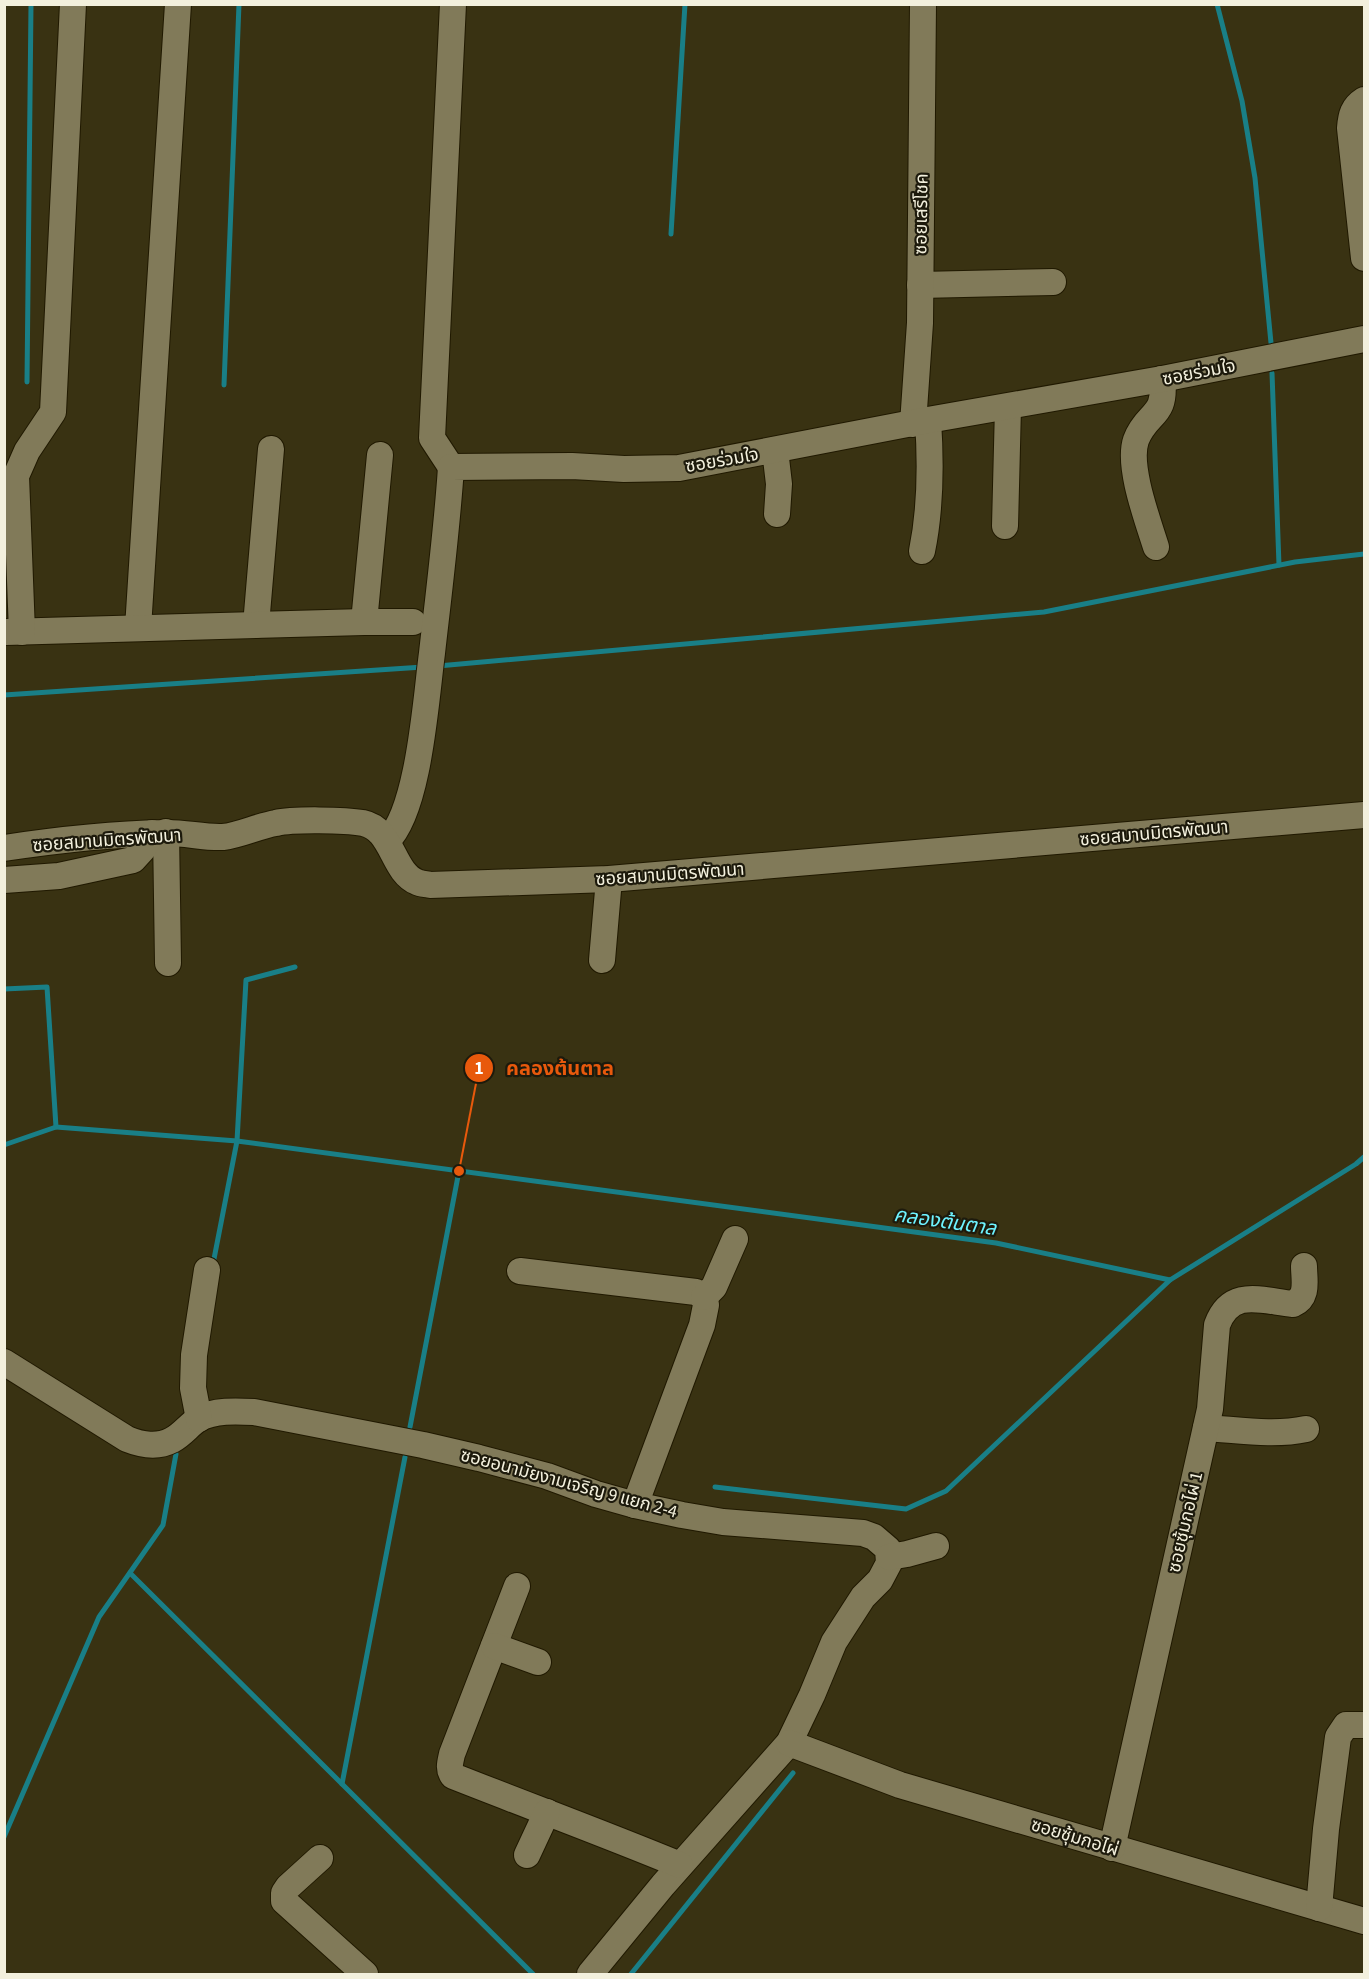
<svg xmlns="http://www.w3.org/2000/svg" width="1369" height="1979" font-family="'Source Sans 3','Noto Sans Thai',sans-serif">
<rect width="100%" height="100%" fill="#393212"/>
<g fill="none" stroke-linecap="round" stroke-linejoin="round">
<g stroke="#197f87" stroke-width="5">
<path d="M1217,4L1242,101L1255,178L1271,343"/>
<path d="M671,234L685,4"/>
<path d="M1272,373L1279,565"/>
<path d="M27,382L31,4"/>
<path d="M224,385L239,4"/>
<path d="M438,666L1044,612L1295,562L1364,554"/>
<path d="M4,695L423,667"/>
<path d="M4,989L47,987L56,1127L237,1141L996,1243L1170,1280L1356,1164L1364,1157"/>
<path d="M4,1145L56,1127"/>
<path d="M213,1264L237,1141L246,980L295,967"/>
<path d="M410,1427L459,1171"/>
<path d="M715,1487L906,1509L946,1491L1170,1280"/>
<path d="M130,1573L533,1974"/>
<path d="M342,1784L405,1457"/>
<path d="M4,1837L99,1617L163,1525L176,1454"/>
<path d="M631,1974L793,1773"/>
</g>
<g stroke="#201900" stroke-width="28">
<g id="minor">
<path d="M1364,100C1353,107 1351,115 1350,128L1364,258"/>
<path d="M920,285L1053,282"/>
<path d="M913,424L920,323L923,4"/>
<path d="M775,450L779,484L777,514"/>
<path d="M451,467L432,438L453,4"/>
<path d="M1005,526L1008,407"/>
<path d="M1156,547C1148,521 1127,466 1136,440C1147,411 1167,418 1162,379"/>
<path d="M922,551C931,507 931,464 928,420"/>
<path d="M364,622L380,455"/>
<path d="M256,625L271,449"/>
<path d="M138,628L178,4"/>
<path d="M6,632L364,622H413"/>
<path d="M22,632L16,476L27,451L53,412L73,4"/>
<path d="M166,832L168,963"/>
<path d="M387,841C419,811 426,698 432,653C439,591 447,529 451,467L572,466L624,469L679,468L928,420L1162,379L1364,339"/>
<path d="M4,848C57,840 110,834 164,833C183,832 204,838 223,837C241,835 258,826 276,823C293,819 345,820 363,823C393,829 392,872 417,882C421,884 426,884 430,885L609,879L1364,815"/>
<path d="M4,880L59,876L133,860L143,849L152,833"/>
<path d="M602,960L609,879"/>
<path d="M520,1271L696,1292L704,1297L706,1305L702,1325L635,1505"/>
<path d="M704,1297L714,1287L735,1239"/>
<path d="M4,1362L127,1439C142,1445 157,1448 172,1440C182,1435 189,1425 198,1419C214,1410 236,1411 254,1412L423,1445L479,1458L547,1476L596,1494L635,1505L682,1515L723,1522L863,1533L874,1537L888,1549L889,1563L880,1580L863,1597L834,1642L812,1695L789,1743L663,1885L590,1974"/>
<path d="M199,1419L193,1388L194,1355L207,1270"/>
<path d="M1206,1428C1239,1430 1274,1436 1306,1429"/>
<path d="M889,1557L907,1554L936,1546"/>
<path d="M517,1586L452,1754C450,1763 448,1769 453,1776C529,1806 605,1834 680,1865"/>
<path d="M494,1646L538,1662"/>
<path d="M789,1743L900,1785L1364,1921"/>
<path d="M1112,1848L1210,1409L1217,1325C1231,1287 1262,1301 1293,1304C1309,1297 1304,1280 1304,1266"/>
<path d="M527,1855L547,1812"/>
<path d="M320,1858L288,1887L284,1893V1901L365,1974"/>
<path d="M1319,1908L1326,1829L1338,1737L1346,1725H1364"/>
</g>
</g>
<use href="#minor" stroke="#817a59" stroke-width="26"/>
</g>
<g text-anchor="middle" stroke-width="4.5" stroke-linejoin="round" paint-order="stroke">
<g font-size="18" fill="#f3f0dd" stroke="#1d1a0c">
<text transform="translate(921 214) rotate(-89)" y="6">ซอยเสรีโชค</text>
<text transform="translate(1199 372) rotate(-11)" y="6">ซอยร่วมใจ</text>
<text transform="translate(722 460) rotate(-10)" y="6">ซอยร่วมใจ</text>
<text transform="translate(1154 833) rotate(-5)" y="6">ซอยสมานมิตรพัฒนา</text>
<text transform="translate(107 840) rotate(-4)" y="6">ซอยสมานมิตรพัฒนา</text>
<text transform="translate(670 874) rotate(-4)" y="6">ซอยสมานมิตรพัฒนา</text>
<text transform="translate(569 1483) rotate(15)" y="6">ซอยอนามัยงามเจริญ 9 แยก 2-4</text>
<text transform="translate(1185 1522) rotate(-77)" y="6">ซอยซุ้มกอไผ่ 1</text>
<text transform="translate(1075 1837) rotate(17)" y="6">ซอยซุ้มกอไผ่</text>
</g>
<g font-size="20" font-style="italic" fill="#6ef3ff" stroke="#1d1a0c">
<text transform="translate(945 1221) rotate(8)" y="7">คลองต้นตาล</text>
</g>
</g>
<path fill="none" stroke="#e8590c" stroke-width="2" d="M459 1171L479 1068"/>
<g fill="#e8590c" stroke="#1d1a0c" stroke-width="2">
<circle cx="459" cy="1171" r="6"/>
<circle cx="479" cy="1068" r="15"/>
</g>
<g font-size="18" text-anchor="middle" font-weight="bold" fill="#fff">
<text x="479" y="1074">1</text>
</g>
<g font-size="20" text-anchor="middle" font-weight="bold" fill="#e8590c" stroke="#1d1a0c" stroke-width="4.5" stroke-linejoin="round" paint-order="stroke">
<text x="560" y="1075">คลองต้นตาล</text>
</g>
<rect width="1369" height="1979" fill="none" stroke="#f3f0dd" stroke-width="12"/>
</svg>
